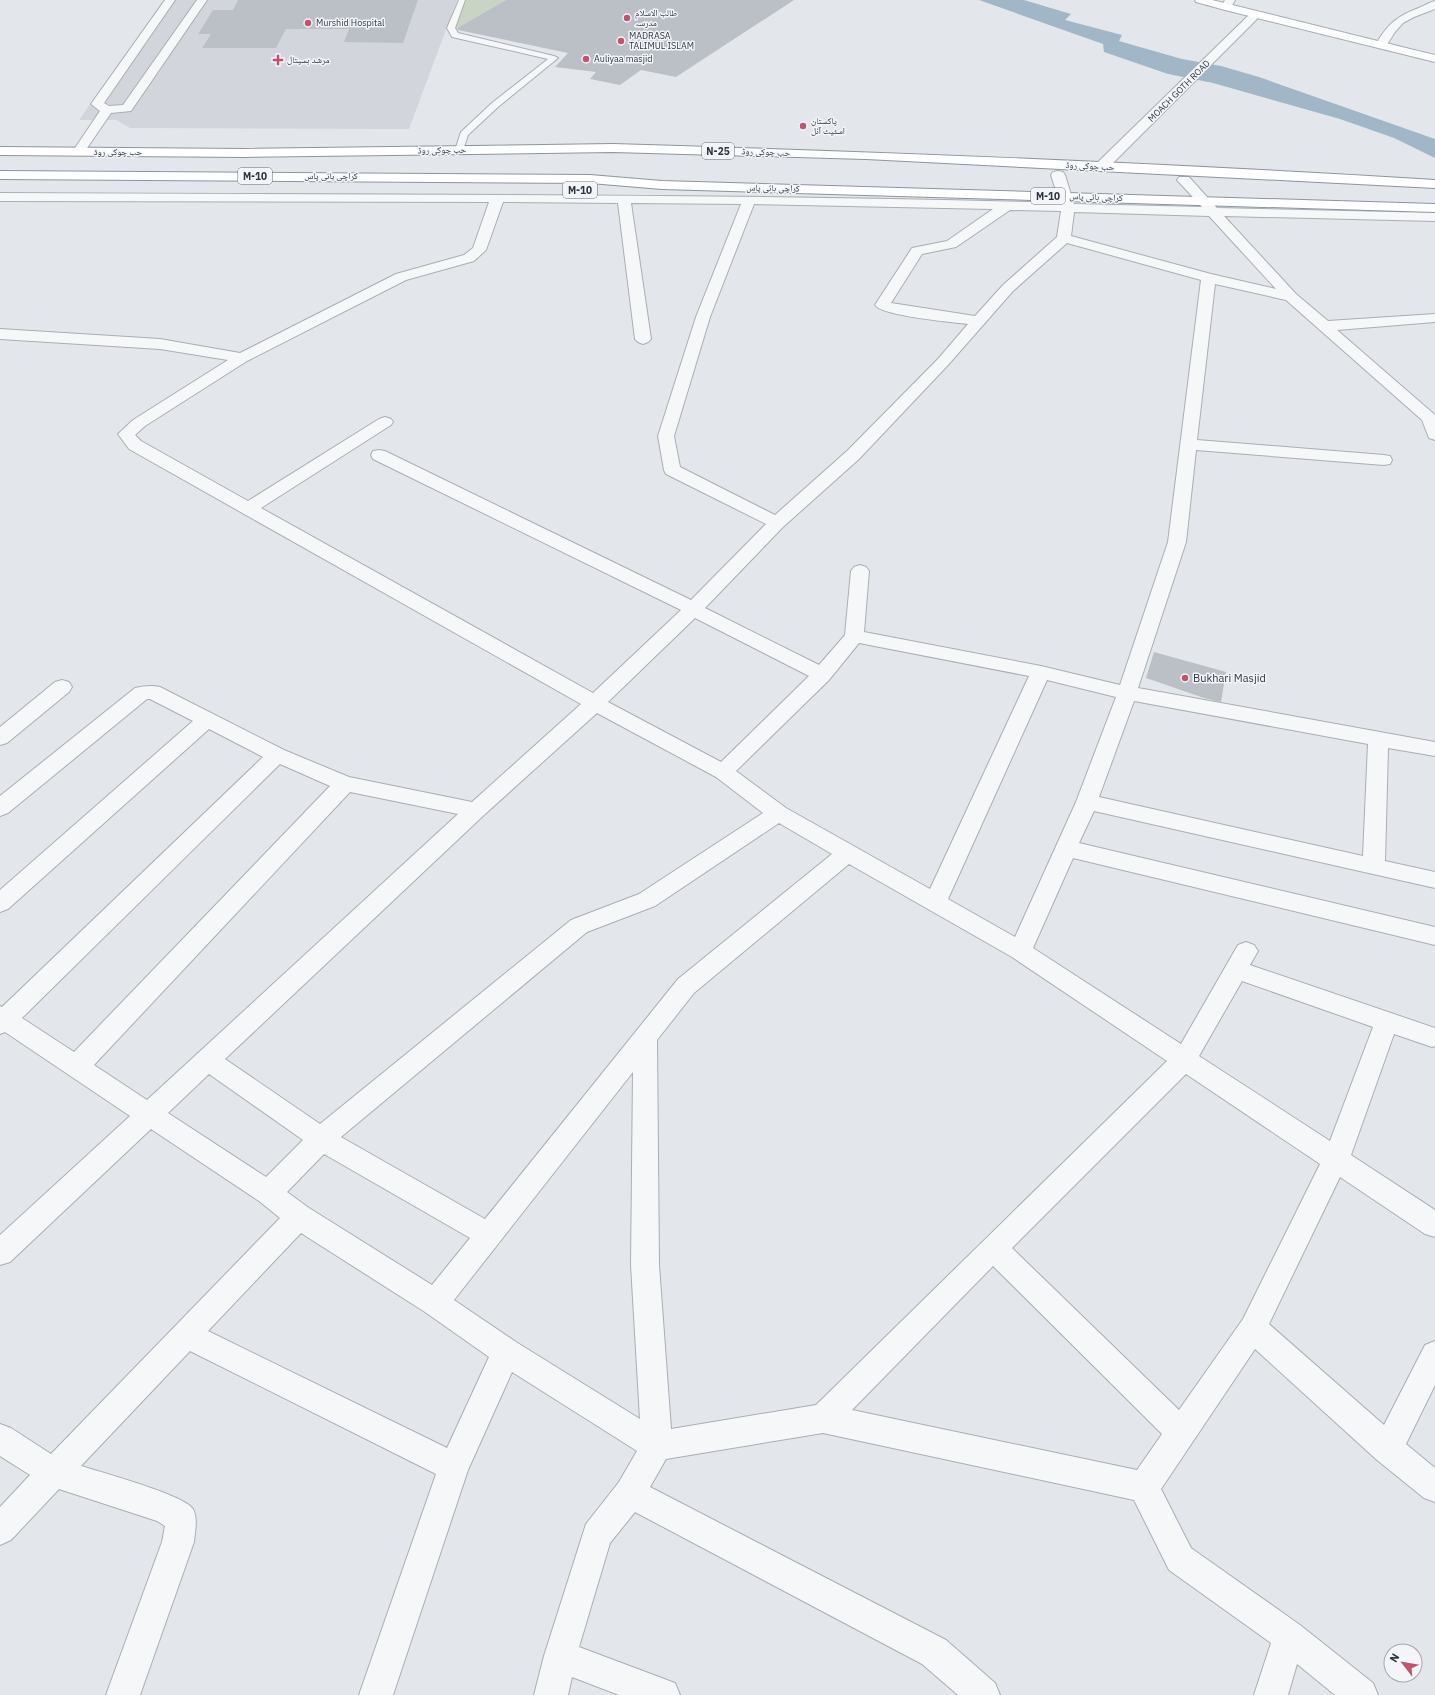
<svg xmlns="http://www.w3.org/2000/svg" width="1435" height="1695" font-family="'IBM Plex Sans','Noto Naskh Arabic',sans-serif">
<rect width="100%" height="100%" fill="#e3e7eb"/>
<path fill="#d2d6dc" d="M164,0H457L409,129L130,128L116,120H79Z"/>
<path fill="#cad4c5" d="M464,0H506L455,29Z"/>
<path fill="#a1b7c8" d="M979,0H1024L1071,14L1065,20L1122,35L1119,41L1182,59L1221,66L1259,77L1435,139V158L1394,138L1340,119L1213,83L1168,74L1104,52L1103,44Z"/>
<g fill="#bbc0c7">
<path d="M238,0H418L403,43L344,42L349,29H286L276,48H202L211,34H198L213,10H233Z"/>
<path d="M506,0H794L676,77L641,70L620,85L590,79L596,72L555,67L568,53L458,30L457,28Z"/>
<path d="M1154,652L1226,672L1221,702L1204,698L1146,678Z"/>
</g>
<g fill="none" stroke-linecap="round" stroke-linejoin="round">
<g stroke="#a8aeb5" stroke-width="2">
<path id="service" d="M459,0H465L455,28L458,33L554,56L558,58L498,107L468,135L463,150L459,152L455,150L461,132L492,103L548,59L452,37L447,28Z"/>
</g>
<g stroke="#a8aeb5" stroke-width="2">
<g id="minor">
<path d="M165,0H175L104,103L109,106L123,105L197,0H207L131,111L111,113L83,154H75L73,151L100,111L91,104Z"/>
<path d="M1225,0H1235L1230,9L1226,10L1221,7Z"/>
<path d="M1435,1V9L1414,17L1403,23L1395,32L1386,46H1378L1376,44C1389,22 1398,16 1421,7C1426,5 1430,2 1435,1Z"/>
<path d="M1255,12L1259,13L1260,15L1259,17L1107,169H1097L1096,166L1097,163L1251,13Z"/>
<path d="M1058,171L1063,172L1065,175L1074,204L1202,207L1177,180L1179,177H1189L1217,208L1435,213V221L1224,216L1296,294L1328,321L1435,314V322L1337,330L1435,415V440L1429,438L1422,420L1286,300L1215,284L1197,440L1384,455L1390,456L1392,460L1390,464L1384,465L1196,450L1186,542L1138,688L1435,742V756L1388,748L1385,861L1435,872V888L1094,811L1079,843L1435,927V945L1073,858L1033,948L1181,1044L1238,945L1246,942L1254,945L1258,951L1250,965L1435,1028V1046L1432,1047L1394,1034L1351,1155L1435,1210V1237L1425,1234L1340,1177L1269,1324L1384,1425L1425,1345L1435,1341V1385L1406,1444L1435,1468V1502L1424,1498L1377,1460L1255,1349L1161,1489L1191,1548L1300,1625L1373,1683L1378,1695H1335L1297,1664L1288,1695H1254L1271,1643L1169,1570L1134,1500L823,1433L666,1459L650,1487L946,1640L995,1683L1000,1695H958L922,1664L635,1512L610,1543L579,1647L675,1683L680,1695H619L572,1677L568,1695H534L544,1656L586,1524L619,1482L637,1451L512,1372L468,1470L393,1695H359L436,1474L190,1351L81,1466C100,1472 185,1495 193,1509C198,1519 195,1531 194,1542L140,1695H106L162,1542L165,1526L157,1521L59,1489L11,1540L0,1545V1507L30,1475L0,1456V1424L11,1428L51,1454L280,1218L259,1201L151,1129L10,1262L0,1265V1235L130,1116L5,1032L0,1034V1006L2,1007L263,757L209,729L8,909L0,912V890L193,721L150,699H147L8,813L0,816V796L135,688C144,686 151,685 160,687L284,750L349,777L472,802L581,704L129,449L118,434L133,420L228,360L160,349L0,339V329L160,339L240,353L396,274L464,255L473,248L489,202L0,201V193C353,195 707,193 1060,203L1051,175L1053,172ZM503,202L618,203L635,339L638,342L643,344L648,342L651,339L631,203L741,204L696,317L658,436L664,470L666,474L766,524L691,600L385,451L379,450L373,451L371,455L373,459L681,610L593,693L261,508L391,425L393,422L391,419L385,417L379,419L248,501L141,441L135,435L145,426L247,361L406,280L474,261L486,250ZM754,204L993,209L947,241L912,248L875,305C882,316 952,322 968,324L938,359L847,451L775,515L680,467L674,436L710,317ZM1010,210L1061,211L1057,237L1003,285L975,316L891,303L922,254L956,247ZM1074,212L1209,216L1276,289L1211,274L1071,236ZM1067,243L1201,280L1168,542L1120,685L1041,666L864,632L869,571L866,567L860,565L854,567L851,571L845,635L819,665L705,608L783,527L859,459L948,365L1013,291ZM695,618L809,676L721,762L608,702ZM859,643L1029,676L930,889L786,808L736,771L829,680ZM1047,680L1116,697L1076,802L1015,937L948,899ZM1134,701L1368,744L1363,856L1099,797ZM597,713L716,777L763,813L639,894L571,920L320,1124L225,1059L484,815ZM280,764L330,786L74,1052L22,1018ZM350,792L458,814L147,1100L94,1065ZM779,823L832,854L678,979L485,1219L341,1137L587,932L655,906ZM849,864L1012,957L1167,1061L816,1405L671,1429L659,1265L657,1040L694,993ZM1242,981L1373,1027L1330,1141L1199,1056ZM633,1072L631,1265L640,1419L516,1342L454,1300ZM209,1074L303,1140L266,1177L168,1113ZM1186,1074L1320,1164L1243,1319L1179,1410L1012,1248ZM324,1154L470,1238L432,1285L309,1208L287,1192ZM301,1233L425,1312L489,1357L447,1448L208,1331ZM993,1266L1162,1434L1137,1470L852,1410Z"/>
<path d="M62,680L69,682L72,687L69,692L7,743L0,745V727L55,682Z"/>
</g>
</g>
<g stroke="#a3acb6" stroke-width="2">
<path id="primary" d="M1195,0H1212L1410,49L1435,55V62L1225,10L1196,2Z"/>
</g>
<g stroke="#8b95a1" stroke-width="2">
<g id="trunk">
<path d="M613,144C887,152 1161,163 1435,180V188L866,159L613,152L244,157L0,155V147L244,149Z"/>
<path d="M0,171L590,175L662,181L1435,204V212L662,189L590,183L0,179Z"/>
</g>
</g>
<use href="#service" fill="#f6f7f9" fill-rule="evenodd"/>
<use href="#minor" fill="#f6f7f9" fill-rule="evenodd"/>
<use href="#primary" fill="#fff" fill-rule="evenodd"/>
<use href="#trunk" fill="#fff" fill-rule="evenodd"/>
</g>
<g fill="#c7516b" stroke="#f3f5f8" stroke-width="1.5">
<circle cx="627" cy="18" r="4"/>
<circle cx="308" cy="23" r="4"/>
<circle cx="621" cy="41" r="4"/>
<circle cx="586" cy="59" r="4"/>
<path d="M276 54h4v4h4v4h-4v4h-4v-4h-4v-4h4z"/>
<circle cx="803" cy="126" r="4"/>
<circle cx="1185" cy="678" r="4"/>
</g>
<g text-anchor="middle" stroke-width="3" stroke-linejoin="round" paint-order="stroke">
<g font-size="9" fill="#2c3642" stroke="#f3f5f8" text-anchor="start">
<text x="635" y="16">طالب الاسلام<tspan x="635" dy="10">مدرسہ</tspan></text>
<text x="316" y="26">Murshid Hospital</text>
<text x="629" y="39">MADRASA<tspan x="629" dy="10">TALIMUL ISLAM</tspan></text>
<text x="594" y="62">Auliyaa masjid</text>
<text x="287" y="63">مرشد ہسپتال</text>
<text x="811" y="124">پاکستان<tspan x="811" dy="10">اسٹیٹ آئل</tspan></text>
</g>
<g font-size="9" fill="#2c3642" stroke="#f3f5f8">
<text transform="translate(1179 91) rotate(-45)" y="3">MOACH GOTH ROAD</text>
<text transform="translate(442 150) rotate(-1)" y="3">حب چوکی روڈ</text>
<text x="118" y="155">حب چوکی روڈ</text>
<text transform="translate(766 152) rotate(2)" y="3">حب چوکی روڈ</text>
<text transform="translate(1090 166) rotate(3)" y="3">حب چوکی روڈ</text>
<text x="331" y="179">کراچی بائی پاس</text>
<text transform="translate(773 188) rotate(1)" y="3">کراچی بائی پاس</text>
<text transform="translate(1096 197) rotate(2)" y="3">کراچی بائی پاس</text>
</g>
<g fill="#f3f5f8" stroke="#686f79" stroke-width="1">
<rect x="702" y="143" width="32" height="16" rx="3"/>
<rect x="238" y="168" width="34" height="16" rx="3"/>
<rect x="563" y="182" width="34" height="16" rx="3"/>
<rect x="1031" y="188" width="34" height="16" rx="3"/>
</g>
<g font-size="10" font-weight="bold" fill="#2c3642">
<text x="718" y="155">N-25</text>
<text x="255" y="180">M-10</text>
<text x="580" y="194">M-10</text>
<text x="1048" y="200">M-10</text>
</g>
<g font-size="11" fill="#2c3642" stroke="#f3f5f8" text-anchor="start">
<text x="1193" y="682">Bukhari Masjid</text>
</g>
</g>
<g transform="translate(1403 1663) rotate(301)"><circle r="19" fill="#f3f5f8" stroke="#a3a9af"/>
<path d="M0-3L7 15L0 10L-7 15Z" fill="#c7516b"/>
<text y="-6" font-size="11" font-weight="bold" text-anchor="middle" fill="#2c3642">N</text>
</g>
</svg>
